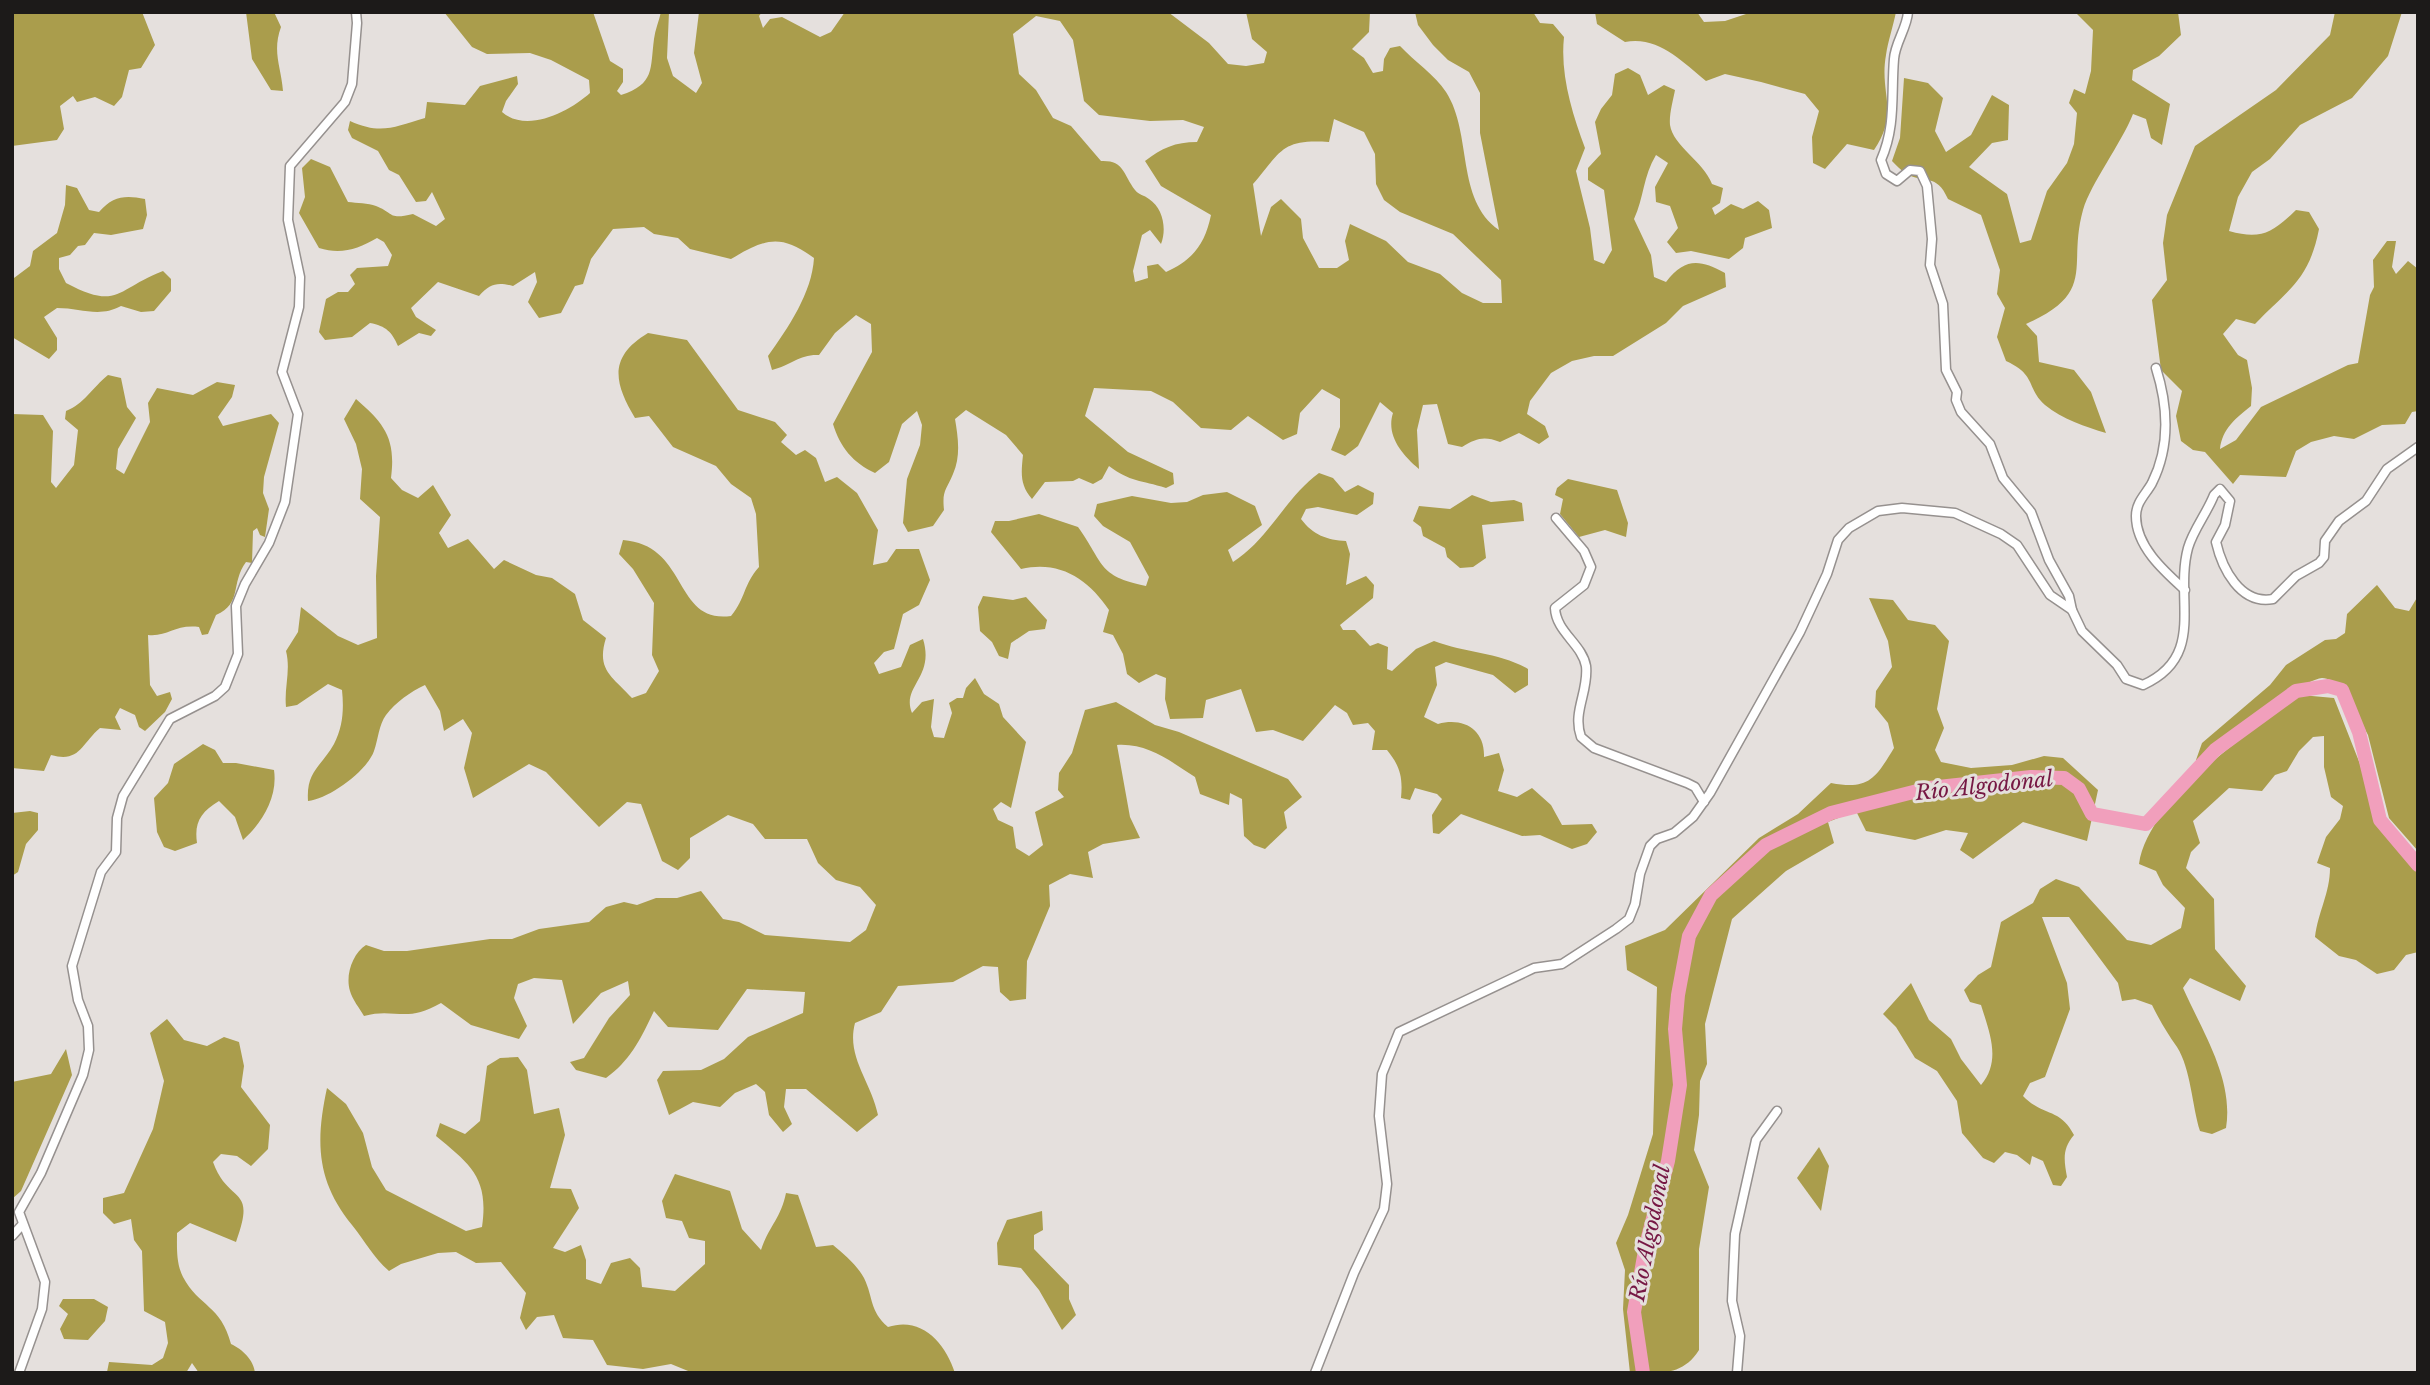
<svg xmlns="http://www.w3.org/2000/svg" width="2430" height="1385" font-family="'Libre Baskerville',serif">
<rect width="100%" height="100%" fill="#e5e0dd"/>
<g fill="#aa9d4c" fill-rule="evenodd">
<path d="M142,12L155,45L141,68L129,70L122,97L114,106L95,97L77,102L73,96L60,106L64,129L57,140L12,146V13Z"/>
<path d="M246,12H274L281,27C272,52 281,66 283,91L271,90L252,59Z"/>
<path d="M444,12H593L610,61L623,69V82L617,91L621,95C655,84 650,69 654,39C655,30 659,21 661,12H669L667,58L673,76L696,93L702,83L694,53L699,12H762L759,16L763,28L770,19L782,17L820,37L831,32L845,12H1168L1209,43L1228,64L1246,66L1264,63L1267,52L1252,39L1246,12H1370L1369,32L1352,49L1364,58L1373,73L1383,71L1384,59L1390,48L1400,46C1414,61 1435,75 1446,92C1473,134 1455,199 1499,230L1480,133V93L1469,72L1448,60L1433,45L1418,25L1415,12H1533L1540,23L1553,24L1564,37C1560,74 1572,113 1585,148L1576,171L1590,228L1594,260L1604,264L1612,250L1604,190L1588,180V168L1601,154L1595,122L1601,109L1612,95L1615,74L1628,68L1640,75L1648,95L1664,85L1675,90C1673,101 1669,114 1670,125C1673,146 1703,161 1712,184L1723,188L1720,203L1712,208L1715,215L1731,204L1743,209L1758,201L1769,210L1772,228L1745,238L1743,248L1729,259L1691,251L1676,253L1667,242L1678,228L1670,206L1656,202L1655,187L1668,163L1656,155C1643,176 1644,198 1634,219L1651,255L1654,277L1666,282C1685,258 1699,259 1725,273L1726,287L1683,306L1666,323L1613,356H1594L1572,361L1551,373L1530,401L1527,414L1545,426L1549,437L1539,444L1519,433L1500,442C1484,436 1477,438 1462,447L1448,444L1437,404L1423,405L1417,430L1419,469C1401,454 1386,435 1393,413L1380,402L1358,446L1345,456L1331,450L1340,427V399L1322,389L1300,413L1297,434L1283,440L1248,416L1231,430L1201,428L1173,402L1151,391L1094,388L1085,416L1128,452L1173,473L1174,484L1166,488C1141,480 1130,482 1109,466L1102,479L1093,484L1079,478L1073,481L1045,482L1032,499C1020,485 1021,474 1023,455L1006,435L966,410L955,419C958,437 961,456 953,474C946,491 942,490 944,510L933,526L908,532L903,523L907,479L920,445L922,425L917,411L902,424L889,462L875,473C853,463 840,447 833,424L872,352L871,324L856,315L835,333L819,355C800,354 791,365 772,370L768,356C788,328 812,293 814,258C780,233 765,239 731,259L690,249L678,238L654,234L644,227L613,229L591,259L583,284L575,286L561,313L539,318L528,302L537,282L535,272L513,286C498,282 490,283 479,296L438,282L411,308L416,317L436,330L431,336L419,333L398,346C392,332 386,326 370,323L352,337L325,340L319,332L326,299L338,292H348L355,284L350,275L357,268L388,266L392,255L384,242L377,238C358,249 341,255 319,248L299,213L305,197L302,168L311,159L330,167L348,202C357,203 368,203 376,206C394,213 388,220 413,214L436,226L445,219L432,192L426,201L416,202L399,175L389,170L378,151L352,138L348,130L350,121C381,135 394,127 425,118L427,102L465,105L480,86L517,76L518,84L506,101L502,112C527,134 570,111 590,93L589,80L551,60L530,53L487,54L472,47ZM1036,16L1060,21L1073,40L1084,101L1099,115L1150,121L1183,120L1204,127L1197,142C1175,142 1162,148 1145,161L1161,186L1211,215C1205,244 1193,260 1166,272L1158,264L1147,266L1148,278L1135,282L1133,271L1142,235L1150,230L1161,244C1167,229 1163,208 1149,199C1144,195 1139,195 1135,190C1123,174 1124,160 1101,161L1071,126L1053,118L1036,90L1019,74L1013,34ZM1334,119L1364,132L1375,154L1376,184L1384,200L1400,212L1453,234L1501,280L1502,303H1483L1462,293L1440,274L1408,262L1386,241L1350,224L1345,241L1349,260L1337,268H1319L1303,238L1301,219L1281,199L1271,207L1261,236L1253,184C1282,150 1282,139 1329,142Z"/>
<path d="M1595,12H1697L1704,22L1725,21L1752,12H1896C1893,27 1888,41 1886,55C1879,94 1900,112 1874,150L1847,144L1825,169L1813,163L1812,137L1819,111L1805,94L1761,82L1725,74L1706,81C1681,61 1659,36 1625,42L1597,24Z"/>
<path d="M2075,12H2178L2181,35L2159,56L2133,70L2132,80L2170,104L2162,145L2151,138L2146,119L2133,114C2121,144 2091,183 2083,210C2067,267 2098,292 2026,324L2037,336L2039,362L2074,370L2091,392L2106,433C2086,427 2062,419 2045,405C2026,388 2037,375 2006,361L1997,337L2005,308L1997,294L2000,270L1981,215L1948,199C1936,172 1925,185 1905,173C1901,170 1896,165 1892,161L1900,138L1904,78L1928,83L1943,98L1935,131L1946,152L1971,135L1992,95L2009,105L2008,140L1992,143L1969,167L2007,194L2020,243L2031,240L2047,191L2067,163L2074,144L2077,113L2069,103L2074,89L2085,94L2091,71L2093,30Z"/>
<path d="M2335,12H2402L2388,56L2352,98L2300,125L2270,159L2252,172L2238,197L2229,231C2261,240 2272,233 2296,210L2309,212L2319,229C2309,280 2289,289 2255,324L2236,319L2223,334L2238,355L2247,360L2252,388L2251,406C2236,418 2222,429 2220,449L2236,440L2261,407L2348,365L2358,363L2370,295L2374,287L2373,260L2387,241H2396L2392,267L2396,274L2408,261L2418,269V411L2412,412L2405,424L2382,425L2354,439L2334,436L2311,442L2296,451L2286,477L2240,475L2233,484L2205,452L2193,450L2181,441L2176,416L2182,391L2161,370L2152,300L2167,280L2163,243L2167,215L2195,146L2276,90L2330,35Z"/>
<path d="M66,185L77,188L89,210L99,212C113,196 125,195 145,199L147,215L143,229L111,235L94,233L85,245L78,246L70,255L59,258V269L66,283C119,311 116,289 163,271L171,279V291L154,311L141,312L121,306C99,318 81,308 57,308L44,317L57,338V350L49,359L12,337V276L14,278L30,266L33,251L57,233L65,205Z"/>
<path d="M648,333L687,340L738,410L775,422L787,435L781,442L796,455L805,450L816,458L825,482L837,477L857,493L878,530L873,565L887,562L896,549H919L930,580L919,605L903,614L894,649L884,652L874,663L879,674L901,667L910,645L923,639C935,678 901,686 912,713L922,702L934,699L931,727L934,737L944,738L952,713L949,703L957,698H963L966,688L975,678L984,694L999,704L1003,717L1026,742L1011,808L1001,802L993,809L998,820L1013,827L1016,848L1029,856L1043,845L1035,812L1064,797L1058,790L1059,773L1072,753L1085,710L1116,702L1155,725L1179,732L1288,779L1302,797L1284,812L1287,828L1265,849L1254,845L1244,836L1242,799L1230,793L1229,805L1200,794L1195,777C1170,761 1148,743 1117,745L1130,817L1140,838L1103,844L1088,852L1093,878L1070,874L1049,885L1050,906L1027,961L1026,999L1010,1001L1000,992L998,967L983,966L953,982L898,986L881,1012L855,1023C846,1057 871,1081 878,1115L857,1132L806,1089H786L784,1107L792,1124L783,1132L769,1115L765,1092L756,1084L735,1093L720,1107L693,1102L669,1115L657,1080L663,1071L701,1070L724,1059L748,1037L803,1013L805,992L747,989L718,1030L668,1027L654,1011C641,1038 631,1060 606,1078L576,1070L570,1062L584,1058L609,1018L630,995L628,981L601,993L573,1024L562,980L534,978L518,984L514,998L527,1026L519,1039L471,1025L441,1003C405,1024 395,1007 364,1016C360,1009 352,999 350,991C345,975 353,953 366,945L384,951H407L490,939H512L539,929L589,922L606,907L624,902L637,905L656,898H677L701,891L723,919L739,922L765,935L850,942L866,930L876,905L860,887L836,880L818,863L807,839H765L753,824L728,815L690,838V858L678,870L662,861L641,804L627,802L599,827L546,772L529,764L473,798L464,768L472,733L463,719L444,731L440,711L425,685C410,692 396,702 386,715C379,724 378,740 374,751C367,771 329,799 308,801C306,771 321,767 334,744C343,727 344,709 342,690L328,684L297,705L286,707C284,687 291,671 286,651L298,632L301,607L338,636L358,645L377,638L376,576L380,517L360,499L362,469L356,444L344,419L356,399C385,424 396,439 391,478L402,490L418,498L433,485L451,515L439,533L448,548L468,539L494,569L504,560L536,575L552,578L575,594L583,620L606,638C596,670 612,676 632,698L646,693L659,671L652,655L654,603L633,569L619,554L623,540C689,545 673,624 731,616C746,598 743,585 759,567L756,514L751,498L731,484L716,466L673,447L649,416L635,418C614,383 608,357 648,333Z"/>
<path d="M108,375L121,378L127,407L136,418L118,449L116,469L124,474L150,422L148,403L157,388L193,395L217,382L235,385L232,397L218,417L223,426L271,414L279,423L264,477L263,493L269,509L265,537L260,535L257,528L253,531L252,563L246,562C230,584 243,603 216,615L208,634L202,635L199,627C175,624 168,637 148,635L150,685L157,696L170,692L172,699L165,712L145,731L139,727L135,715L120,708L115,717L121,730L100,728C81,744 80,763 51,755L44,771L12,768V414L43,415L53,431L51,482L56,488L74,465L78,430L65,419L66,411C84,404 92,388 108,375Z"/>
<path d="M1319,473L1333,478L1345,492L1358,485L1374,493L1373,504L1357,515L1318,507L1306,509L1301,519C1313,535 1327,540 1346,541L1350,554L1346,585L1366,576L1374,585L1373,598L1340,625L1343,630H1355L1370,646L1378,643L1388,647L1387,669L1392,671L1416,649L1434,641C1465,653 1499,652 1528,669V685L1515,693L1493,675L1446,662L1435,667L1437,685L1424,717L1438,724C1463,717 1485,729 1484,757L1499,753L1504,770L1498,791L1517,797L1532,788L1551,805L1562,825L1592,824L1597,832L1587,844L1572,849L1540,835L1522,836L1461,814L1439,834L1433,833L1432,815L1442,799L1437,794L1415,788L1410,800L1401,798C1403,777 1400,766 1387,750H1372L1375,731L1368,723L1353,725L1347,713L1335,705L1303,741L1273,730L1256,732L1241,689L1206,700L1203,718L1170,719L1165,699L1166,678L1156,674L1139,683L1127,674L1123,654L1113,635L1103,632L1109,610C1088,579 1060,560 1021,569L991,532L995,521H1009L1039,514L1078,527C1104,563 1097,576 1146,586L1149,577L1130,542L1103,526L1094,516L1097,504L1132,496L1171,503L1187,502L1203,495L1227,492L1255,506L1262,525L1228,550L1233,562C1269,539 1285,498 1319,473Z"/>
<path d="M1568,479L1617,490L1628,523L1626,537L1605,530L1579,537L1560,514L1563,499L1555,495L1557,488Z"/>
<path d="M1472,495L1491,502L1514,500L1522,503L1524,521L1482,525L1486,558L1473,567L1460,568L1447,557L1445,548L1423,536L1421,527L1413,521L1419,506L1450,509Z"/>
<path d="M2377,585L2395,608L2409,611L2418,596V851L2389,818L2368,735L2342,685C2336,683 2328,678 2322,678C2300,680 2219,744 2202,762L2196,760L2202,743L2270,685L2286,665L2325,640L2336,639L2345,633L2347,614Z"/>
<path d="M983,596L1013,600L1026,597L1047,620L1045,629L1029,631L1011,643L1008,659L999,656L992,642L980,631L978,607Z"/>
<path d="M1869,598L1893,600L1908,620L1935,625L1949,641L1937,709L1944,728L1935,750L1941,762L1971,768L2012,765L2044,756L2063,758L2098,790L2087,841L2023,822L1973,859L1960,850L1968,833L1946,830L1915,840L1866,831L1856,811L1828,822L1834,843L1786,871L1732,919L1705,1024L1707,1064L1700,1081L1699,1115L1694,1150L1709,1187L1699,1249V1350C1682,1377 1658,1373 1630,1373L1623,1309L1625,1270L1616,1243L1628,1215L1653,1134L1657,987L1627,970L1625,946L1665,930L1759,838L1798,814L1831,783C1869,790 1875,779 1894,748L1888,723L1875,707L1876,691L1892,667L1888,641Z"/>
<path d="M2301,695L2334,698L2360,764L2376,821L2418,870V952L2406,955L2394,970L2377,974L2356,960L2339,956L2315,937C2318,912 2330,893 2330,868L2317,863L2326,837L2340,819L2343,806L2331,797L2324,767V736L2313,737L2299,751L2287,771L2275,775L2262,791L2229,788L2193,821L2200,843L2191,852L2186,868L2214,899L2215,949L2246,986L2240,1001L2190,978L2183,988C2202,1031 2234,1079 2226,1128L2212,1134L2200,1131C2192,1106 2191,1069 2177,1047C2167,1033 2160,1021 2152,1005L2135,999L2122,1001L2118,983L2069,917H2042L2067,983L2070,1009L2045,1077L2030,1083L2023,1096C2042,1116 2061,1108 2074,1135C2062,1149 2064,1160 2067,1177L2061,1186L2053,1185L2043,1161L2032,1156L2030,1165L2017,1155L2005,1152L1994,1163L1983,1158L1962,1133L1957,1101L1937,1071L1915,1058L1896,1027L1883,1014L1911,983L1929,1020L1951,1039L1961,1059L1981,1085C2002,1061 1989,1031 1981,1005L1970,1002L1964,990L1978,975L1991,967L2001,922L2033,903L2040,889L2056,879L2079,887L2127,940L2151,945L2181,928L2185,908L2163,885L2156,871L2139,864C2148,800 2250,731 2301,695Z"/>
<path d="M203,744L215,750L223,763H236L274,770C278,797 262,823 243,840L235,817L219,801C201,812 194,822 197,843L175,851L164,847L157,832L154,798L168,783L174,764Z"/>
<path d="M30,811L38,813V830L26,844L18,872L12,876V813Z"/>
<path d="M167,1019L184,1040L207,1046L224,1037L239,1042L244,1066L241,1087L270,1125L268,1149L251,1166L237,1156L221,1154L213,1162C229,1206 257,1184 236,1242L190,1223L177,1233C177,1248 176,1263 183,1277C199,1307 221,1305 231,1344C242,1349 254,1360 255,1373H199L192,1363L186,1373L107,1372L109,1362L152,1365L163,1358L168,1343L165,1322L144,1311L142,1251L134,1240L131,1219L114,1224L103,1213V1198L124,1193L153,1129L164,1081L150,1033Z"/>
<path d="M66,1049L72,1075L21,1191L12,1199V1082L51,1074Z"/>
<path d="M518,1057L527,1070L534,1114L559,1108L565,1135L550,1188L571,1189L579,1208L553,1248L565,1252L581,1245L586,1260V1279L601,1284L611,1263L630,1258L640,1268L642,1287L675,1291L705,1264V1241L689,1238L682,1221L666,1218L662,1201L675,1174L730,1191L742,1229L761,1250C769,1226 781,1218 786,1193L798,1195L816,1247L833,1245C844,1254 857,1265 864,1278C874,1299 869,1310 888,1327C921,1316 945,1342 955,1373H693L671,1364L643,1369L607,1365L593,1340L563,1338L554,1315L537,1317L526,1330L520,1318L526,1293L501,1262L476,1263L456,1252L438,1253L401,1264L389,1271C373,1257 365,1241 352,1225C317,1182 315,1143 327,1088L346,1104L363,1133L372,1167L386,1190L466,1231L482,1227C489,1178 471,1165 436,1136L440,1123L465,1134L480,1121L487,1066L500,1058Z"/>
<path d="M1819,1147L1829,1166L1821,1211L1797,1178Z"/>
<path d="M1042,1211L1043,1230L1034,1235V1249L1069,1285V1299L1076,1315L1062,1330L1039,1290L1021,1268L998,1265L997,1243L1007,1220Z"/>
<path d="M63,1299H94L108,1307L105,1321L88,1340L64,1339L60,1329L68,1314L59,1306Z"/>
</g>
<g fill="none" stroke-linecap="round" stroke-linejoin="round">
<path stroke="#f19fbc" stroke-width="14" d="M1643,1373L1634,1312L1646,1245L1668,1161L1680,1085L1675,1029L1678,995L1689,936L1711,895L1766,845L1831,813L1929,788L2031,777L2064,778L2079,789L2092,814L2146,824L2215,750L2296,691L2328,686L2342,690L2359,732L2380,820L2418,865"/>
<g stroke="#96918f" stroke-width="11">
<g id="street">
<path d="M1908,12C1907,28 1895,43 1894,59C1891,95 1896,126 1881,160L1886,174L1897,181L1910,170L1920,171L1927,186L1932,239L1930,265L1943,304L1946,370L1957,392L1956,400L1961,412L1990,444L2003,478L2031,512L2049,560L2069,596L2072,610"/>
<path d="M2156,368C2168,406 2171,445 2152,483C2146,494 2136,502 2136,516C2136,547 2165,572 2185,590"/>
<path d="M1556,518L1584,551L1591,567L1584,585L1555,608C1556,632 1582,644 1586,666C1589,691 1572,712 1581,737L1594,748L1687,783L1695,787L1704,802"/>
<path d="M12,1236L22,1225"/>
<path d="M19,1373L42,1309L45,1282L19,1212L41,1173L83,1075L89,1050L88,1026L78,1000L72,966L101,872L116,852L117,818L123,796L170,719L215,696L225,687L238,654L236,606L245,584L269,543L285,502L298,414L282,372L299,307L300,277L288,220L290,166L345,102L352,84L357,23L356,12"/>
<path d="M1315,1373L1354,1273L1384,1209L1387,1184L1379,1116L1382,1074L1399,1032L1534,968L1562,964L1616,929L1629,919L1635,904L1640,874L1650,846L1657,839L1674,833L1693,817L1710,793L1800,632L1827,574L1838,540L1849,528L1878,511L1902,508L1955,513L2001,534L2017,545L2050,595L2072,610L2082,631L2117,665L2126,679L2143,685C2207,656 2174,600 2188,548C2193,530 2207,513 2214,495L2220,489L2230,501L2225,525L2216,542C2222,568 2240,605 2273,599L2296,576L2319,563L2324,557L2325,541L2339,521L2366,501L2387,469L2418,447"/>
<path d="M1737,1373L1740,1336L1732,1301L1735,1234L1756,1140L1777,1111"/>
</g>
</g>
<use href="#street" stroke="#fff" stroke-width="8"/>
</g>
<g text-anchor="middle" stroke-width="6" stroke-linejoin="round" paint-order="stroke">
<g font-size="21" font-style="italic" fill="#761844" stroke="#e5e0dd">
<text transform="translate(1984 786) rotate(-6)" y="7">Río Algodonal</text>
<text transform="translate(1650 1233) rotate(-79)" y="7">Río Algodonal</text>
</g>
</g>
<rect width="2430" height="1385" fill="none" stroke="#1c1a19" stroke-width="28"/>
</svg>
